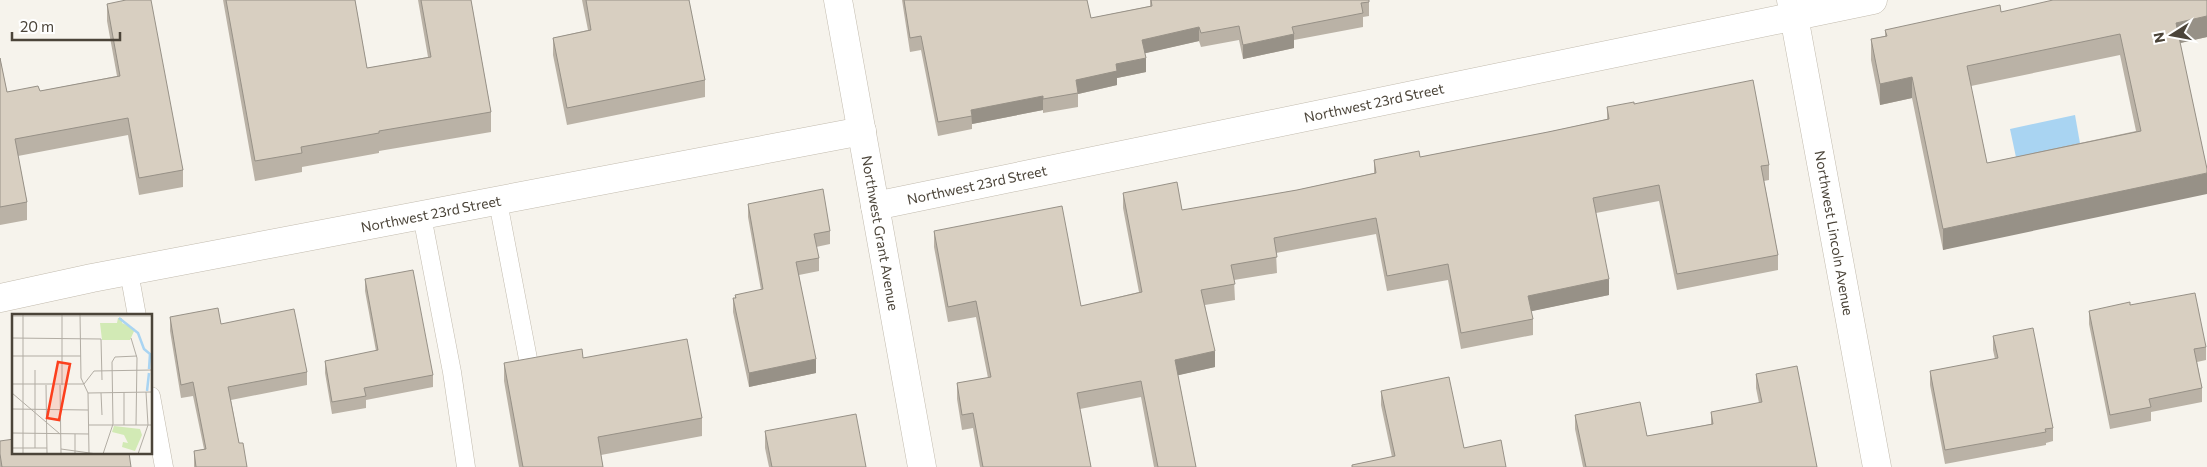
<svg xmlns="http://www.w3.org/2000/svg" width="2207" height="467" font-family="Commissioner,sans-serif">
<rect width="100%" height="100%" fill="#f6f3ec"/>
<path fill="#a9d4f2" d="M2075,115L2081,149L2017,162L2010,129Z"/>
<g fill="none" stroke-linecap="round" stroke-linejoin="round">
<g stroke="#c2bbae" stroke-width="19">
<g id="service">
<path d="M498,202L529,364"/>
<path d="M422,216L452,372L466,467"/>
<path d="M129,272L137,316"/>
<path d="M151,396L164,467"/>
</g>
</g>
<g stroke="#c2bbae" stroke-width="29">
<g id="minor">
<path d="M1791,0L1877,467"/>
<path d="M875,206L1873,0"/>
<path d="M0,298L92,278L862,131"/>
</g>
</g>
<g stroke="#c2bbae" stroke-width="29">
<path id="tertiary" d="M838,0L922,467"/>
</g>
<use href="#service" stroke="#fff" stroke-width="18"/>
<use href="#minor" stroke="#fff" stroke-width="28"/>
<use href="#tertiary" stroke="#fff" stroke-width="28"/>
</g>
<g fill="#bab2a6" fill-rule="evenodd">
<path d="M223,0H355L367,68L428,57L418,0H471L491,112V132L379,151V153L302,167V172L255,181Z"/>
<path d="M582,0H689L705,80V97L567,125L553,55V38L588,30Z"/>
<path d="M902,0H1087L1091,18L1150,6V0H1369V16L1363,17V27L1294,40V48L1243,59L1239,40L1201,47L1199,41L1145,53L1146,72L1117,78V85L1078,94V107L1043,113V110L972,124V129L938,136L921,50L910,52Z"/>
<path d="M2207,0V37L2180,43L2207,169L1943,250L1912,98L1880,105L1871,60V39L1885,36V30L2001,12ZM2120,55L2136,131L1987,163L1971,86Z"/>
<path d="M107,4L183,170V187L139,195L128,135L18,156L27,202V220L0,225V58L7,92L40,91L117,76L107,21Z"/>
<path d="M1634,104L1769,165V180L1764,181L1778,255V270L1677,290L1659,201L1596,213L1609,295L1531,311L1533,319V335L1461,349L1448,280L1387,291L1376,234L1276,253L1277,273L1234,280L1235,300L1205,305L1215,367L1178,375L1196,467H1154L1141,397L1080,409L1091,467H980L973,428L962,430L957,399V383L988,378L976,317L948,322L934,247V231L1081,306L1139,292L1123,208V193L1182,210L1297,190L1374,173V160L1420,157L1548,132L1607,119V107Z"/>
<path d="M748,204L830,231V244L816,247L819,258V271L799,275L816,373L749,387L733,312V298H735V295L761,290L748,217Z"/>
<path d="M365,279L433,375V387L366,400V408L332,414L325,373V361L376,351L365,291Z"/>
<path d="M2130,305L2206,347V360L2197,362L2202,388V402L2151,412V421L2110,429L2089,324V311Z"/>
<path d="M170,317L221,324L307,372V385L231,400L239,443L247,467H194V451L204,449L193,396L181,398L170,331Z"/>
<path d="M1993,336L2053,428V441L2046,443V445L1945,464L1930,385V371L1995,359L1993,350Z"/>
<path d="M583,358L702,418V436L601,455L603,467H519L504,381V363Z"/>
<path d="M1756,374L1817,467H1583L1575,429V415L1647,436L1711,424V412L1759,403L1756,388Z"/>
<path d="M1381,391L1464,448L1506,467H1352V465L1392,457L1381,405Z"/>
<path d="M765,431L866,467H769L765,448Z"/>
<path d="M0,441L131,467H0Z"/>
</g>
<g fill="#979187">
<path d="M2207,16V37L2176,44V23Z"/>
<path d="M1199,27V41L1142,54V40Z"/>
<path d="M1294,34V48L1243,59V45Z"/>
<path d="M1146,58V72L1117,78V85L1078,94L1076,80L1116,64Z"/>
<path d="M1912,77V98L1880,105V84Z"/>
<path d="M1043,96V110L972,124L971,110Z"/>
<path d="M2207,173V194L1943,250V229Z"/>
<path d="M1609,279V295L1528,312V296Z"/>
<path d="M1215,351V367L1175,376V360Z"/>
<path d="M816,359V373L749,387V373Z"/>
</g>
<g fill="#d8cfc1" stroke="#979187" fill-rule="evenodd">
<path d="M126,0H151L183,170L139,178L128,118L15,139L27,202L0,207V58L7,92L38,86L40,91L120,76L107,4Z"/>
<path d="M226,0H355L367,68L431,57L421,0H471L491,112L379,131V133L301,147L302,153L255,161Z"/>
<path d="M586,0H689L705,80L567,108L553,38L591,30Z"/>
<path d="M904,0H1087L1091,18L1152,6L1151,0H1369V2L1361,3L1363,13L1292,27L1294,34L1243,45L1239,26L1201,33L1199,27L1142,40L1146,58L1116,64L1117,71L1076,80L1078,93L1043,99V96L971,110L972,116L938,122L921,36L910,38Z"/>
<path d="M2053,0H2207V16L2176,23L2207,169V173L1943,229L1912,77L1880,84L1871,39L1887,36L1885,30L2000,5L2001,12ZM2120,34L2141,131L1987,163L1967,66Z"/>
<path d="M1753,80L1769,165L1761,166L1778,255L1677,274L1659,185L1593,198L1609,279L1528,296L1533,319L1461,333L1448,264L1387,276L1376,218L1274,238L1277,257L1231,265L1235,284L1201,290L1215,351L1175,360L1196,467H1158L1141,381L1077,393L1091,467H983L973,413L962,415L957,383L991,377L976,301L948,307L934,231L1062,206L1081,306L1142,292L1123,193L1177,182L1182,210L1297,190L1376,173L1374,160L1419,151L1420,157L1548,132L1609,119L1607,107L1634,102V104Z"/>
<path d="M823,189L830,231L814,234L819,258L796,262L816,359L749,373L733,298H736L735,295L763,289L748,204Z"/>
<path d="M413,270L433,375L364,388L366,396L332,402L325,361L378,350L365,279Z"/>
<path d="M2195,293L2206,347L2194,349L2202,388L2149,399L2151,407L2110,415L2089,311L2130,302V305Z"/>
<path d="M218,308L221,324L294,309L307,372L228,387L239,443H243L247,467H196L194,451L206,449L193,382L181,385L170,317Z"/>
<path d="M2033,328L2053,428L2045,429L2046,432L1945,450L1930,371L1998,358L1993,336Z"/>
<path d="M687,339L702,418L598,437L603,467H523L504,363L582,349L583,358Z"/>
<path d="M1797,366L1817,467H1586L1575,415L1640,402L1647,436L1713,424L1711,412L1762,402L1756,374Z"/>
<path d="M1449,377L1464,448L1501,440L1506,467H1352V465L1395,456L1381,391Z"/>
<path d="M856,414L866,467H772L765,431Z"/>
<path d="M14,439V453H129L131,467H2L0,454V441Z"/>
</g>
<g text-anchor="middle" stroke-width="5" stroke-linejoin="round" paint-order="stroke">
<g font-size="14" fill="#4b4439" stroke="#fff">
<text transform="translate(1374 103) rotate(-12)" y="5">Northwest 23rd Street</text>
<text transform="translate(977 185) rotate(-12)" y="5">Northwest 23rd Street</text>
<text transform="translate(431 214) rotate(-11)" y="5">Northwest 23rd Street</text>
<text transform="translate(880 233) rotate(80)" y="5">Northwest Grant Avenue</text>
<text transform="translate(1834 233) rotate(80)" y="5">Northwest Lincoln Avenue</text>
</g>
</g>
<g transform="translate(12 314)">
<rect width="140" height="140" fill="#f6f3ec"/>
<path d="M106,4H110V9L123,15L118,26H90L88,9H105ZM102,112L128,115L130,121L123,137L110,133L111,128L116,129L112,121L100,118Z" fill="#d2eab5"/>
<path fill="none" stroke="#a9d4f2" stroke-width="2.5" d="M107,4L126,19L132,35L138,40L137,55M135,77L137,59"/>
<path fill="none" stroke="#b2ada4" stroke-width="1" d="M50,0V71M68,0L69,64L76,79L77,140M0,2H140M0,24L89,25L90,66M119,24L125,44L124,111M0,42H69M0,70H72M72,70L82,57L140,56M34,71L35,140M48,71L49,140M112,78V111M0,79L48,120M76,79L140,78M89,79L90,101M0,93V70M0,95L76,96M77,111H140M0,119L77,120M63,120V140M0,134H35M23,134V56M49,135L85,140M11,140V0M91,140L101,110L100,48L103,43L125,42M126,140L136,111L134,78"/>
<path fill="#fc3f1d" fill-opacity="0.15" stroke="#fc3f1d" stroke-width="2.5" d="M46,48L58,50L47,106L35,104Z"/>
<rect width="140" height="140" fill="none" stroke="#4b4439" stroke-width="2.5"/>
</g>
<g transform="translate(2172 35) rotate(259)" stroke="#ffffff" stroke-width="4" paint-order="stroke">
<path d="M0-4L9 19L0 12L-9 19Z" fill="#4b4439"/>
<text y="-8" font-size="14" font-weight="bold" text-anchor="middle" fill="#4b4439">N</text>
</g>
<path d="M12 32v8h108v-8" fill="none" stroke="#4b4439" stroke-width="2.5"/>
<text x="20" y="32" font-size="15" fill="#4b4439" stroke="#ffffff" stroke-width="4" paint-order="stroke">20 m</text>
</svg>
